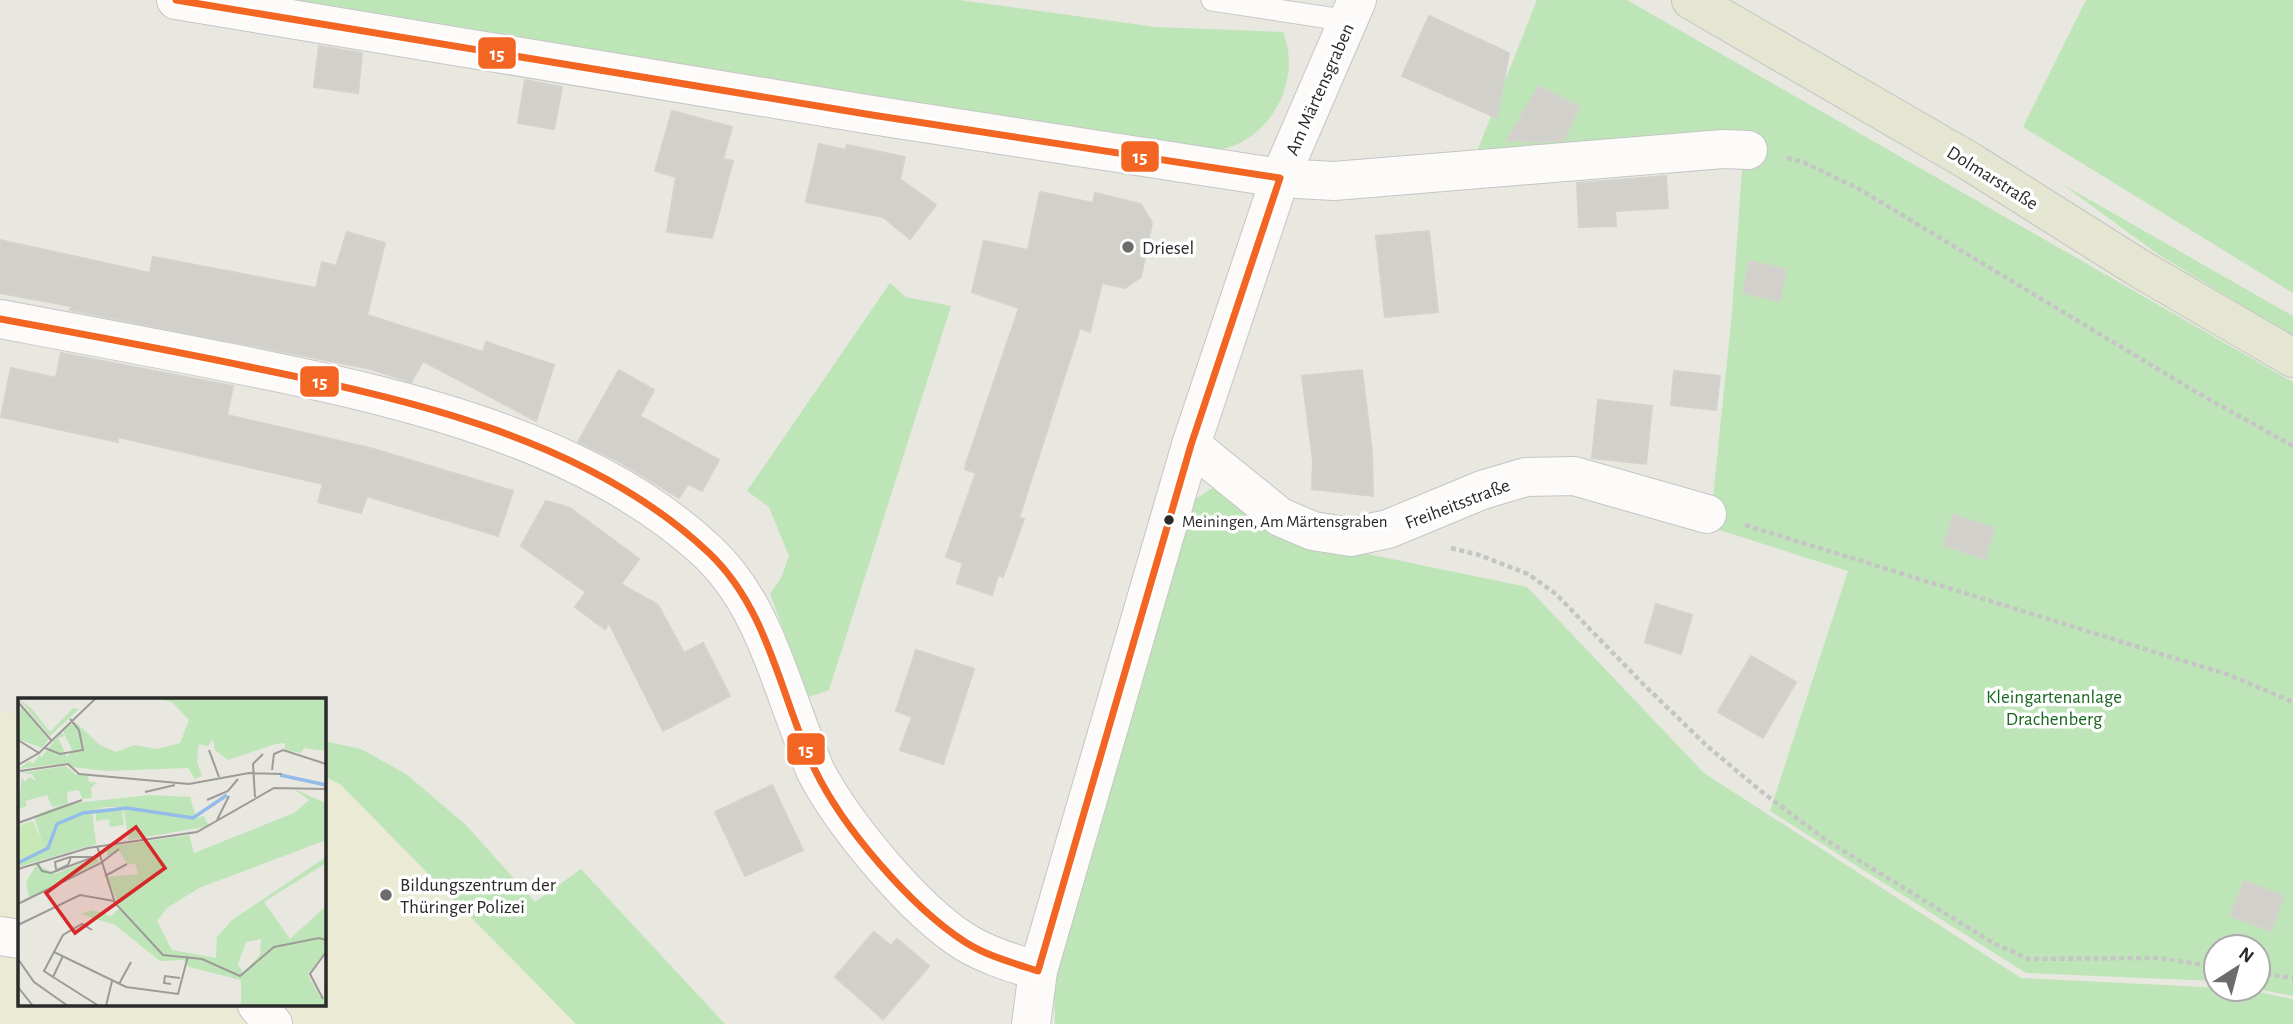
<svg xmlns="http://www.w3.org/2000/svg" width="2293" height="1024" font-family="'Alegreya Sans',sans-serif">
<rect width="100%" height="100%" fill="#e8e7e0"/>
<path fill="#ebead4" d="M0,711L19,714V1005H324V776L341,785L576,1024H0Z"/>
<g fill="#bee5b8">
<path d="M268,0H959L1156,27L1283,32C1302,79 1273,137 1223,149C1212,151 1200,150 1189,151L763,77Z"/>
<path d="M1537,0H1627L2293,382V996L2256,989L2258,947H2216V981L2026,973L1770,811L1848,571L1710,527L1732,312L1744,142L1474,159Z"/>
<path d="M2086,0H2293V293L2023,127Z"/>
<path d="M2062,184L2293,316V336L2159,255Z"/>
<path d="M890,283L906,297L951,306L829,690L809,697L770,594L781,578L789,556L769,507L747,491Z"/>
<path d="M1214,487L1290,538L1527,587L1704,773L2021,978L2244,989L2293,999V1024H1055L1054,984L1188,504Z"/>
<path d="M324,741L361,749L406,774L466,825L535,902L581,869L725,1024H576L341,785L324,776Z"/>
</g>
<g fill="#d1d0cb" stroke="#d3d2cc" stroke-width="2">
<path d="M1429,16L1509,53L1497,118L1402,76Z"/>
<path d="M319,46L362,53L358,93L314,87Z"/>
<path d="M525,80L562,87L554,129L518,123Z"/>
<path d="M1539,86L1579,107L1564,140L1537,142L1507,140Z"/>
<path d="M672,111L732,127L723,159L733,161L712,238L667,232L676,177L655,171Z"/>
<path d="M819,144L846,150L847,145L905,157L900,179L936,205L910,239L883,217L806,202Z"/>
<path d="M1666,176L1668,208L1615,211L1616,226L1579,227L1577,183Z"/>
<path d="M1040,192L1093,203L1095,193L1141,204L1152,223L1141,277L1125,288L1102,283L1090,332L1080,328L1019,518L1024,519L1003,577L998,575L992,595L957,583L963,563L946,557L976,473L965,469L966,464L1019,308L972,292L984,241L1028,250Z"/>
<path d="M1429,231L1438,312L1385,317L1376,236Z"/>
<path d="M347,232L385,243L367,315L483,352L486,342L554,365L536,421L423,361L411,382L371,369L70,310L71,306L0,293V240L150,273L153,257L316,288L322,262L336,266Z"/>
<path d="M1749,261L1786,269L1780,301L1743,293Z"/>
<path d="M61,353L233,386L227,415L370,448L513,491L498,536L367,496L361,513L318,502L323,484L118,437V442L1,417L11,368L56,378Z"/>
<path d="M619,370L654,390L640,416L719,460L702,491L688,484L679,498L616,460L578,442Z"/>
<path d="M1362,370L1372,452L1373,496L1312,489L1313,461L1302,376Z"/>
<path d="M1674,371L1720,376L1716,410L1671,405Z"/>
<path d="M1598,400L1652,406L1646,464L1592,458Z"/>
<path d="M546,501L570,508L639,559L621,584L658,605L684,653L703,643L730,696L663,731L609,623L605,629L575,607L586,592L521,546Z"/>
<path d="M1953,515L1994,528L1985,559L1944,545Z"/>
<path d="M1656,604L1692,615L1681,654L1645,642Z"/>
<path d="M916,650L974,669L943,764L900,750L912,717L896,711Z"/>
<path d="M1751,656L1796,682L1763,738L1718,712Z"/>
<path d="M772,785L803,850L745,876L715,812Z"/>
<path d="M2244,881L2284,896L2271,931L2231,916Z"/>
<path d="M874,932L891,946L897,939L929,966L883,1019L835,977Z"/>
</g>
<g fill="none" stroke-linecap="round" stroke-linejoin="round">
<g stroke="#c6c5c5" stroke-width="23">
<path id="lane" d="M1212,0L1349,21"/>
</g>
<g stroke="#c6c5c5" stroke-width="40">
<g id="street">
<path d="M176,0L872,115L1280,178L1334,181L1723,149L1748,150"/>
<path d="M0,319C75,333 151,347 226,362C388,394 586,437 709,553C759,601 777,670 801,733C806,745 810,758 815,770C843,824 914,910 965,942C988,956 1013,963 1038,971"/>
<path d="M1191,445L1280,517L1313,531L1351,537L1388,529L1482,490L1526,477L1574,476L1707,514"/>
<path d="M0,936L19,939"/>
<path d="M257,1005L273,1024"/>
<path d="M1031,1024L1038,971L1191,445L1280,178L1357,0"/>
</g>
</g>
<g stroke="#c4c4c1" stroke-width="40">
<path id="primary" d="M1691,0L1969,161L2137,267L2293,358"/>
</g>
<g stroke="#c6c5c5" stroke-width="4.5" stroke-dasharray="5 3.5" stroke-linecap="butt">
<path d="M1787,158L1803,162L1859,189L2196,392L2293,446"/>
<path d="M1745,525L2229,675L2293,702"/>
<path d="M1451,548L1479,555L1528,574L1556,594L1641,682L1707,746L1762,792L1826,840L1995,944L2029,959L2160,958L2216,967"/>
<path d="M2258,973L2293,978"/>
</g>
<use href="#lane" stroke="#fcfbfa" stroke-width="21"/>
<use href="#street" stroke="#fcfbfa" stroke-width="38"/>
<use href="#primary" stroke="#e5e6d2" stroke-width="38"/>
<g stroke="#fff" stroke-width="12">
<path id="bus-1" d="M0,319C82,334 164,349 245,366C404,398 588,438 709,553C770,611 780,697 815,770C843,828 911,907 965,942C987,956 1013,963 1038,971L1191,445L1280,178L872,115L176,0"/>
</g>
<use href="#bus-1" stroke="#f26522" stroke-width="7"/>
</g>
<g fill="#6c6c6a" stroke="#fff" stroke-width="2.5">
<circle cx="1128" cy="247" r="7"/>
<circle cx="386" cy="895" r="7"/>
</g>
<circle fill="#2a2a2a" stroke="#fff" stroke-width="2.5" cx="1169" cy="520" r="6"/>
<g text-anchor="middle" stroke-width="7" stroke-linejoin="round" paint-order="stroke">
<g font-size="17" fill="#2a2a2a" stroke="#fff" text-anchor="start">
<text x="1182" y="527">Meiningen, Am Märtensgraben</text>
</g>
<g font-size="19" fill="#2a2a2a" stroke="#fff">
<text transform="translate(1319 89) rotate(-66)" y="7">Am Märtensgraben</text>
<text transform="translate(1993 177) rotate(32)" y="7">Dolmarstraße</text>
<text transform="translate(1457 503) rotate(-21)" y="7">Freiheitsstraße</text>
</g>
<g font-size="19" fill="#2a2a2a" stroke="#fff" text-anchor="start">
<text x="1142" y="254">Driesel</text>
<text x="400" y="891">Bildungszentrum der<tspan x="400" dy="22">Thüringer Polizei</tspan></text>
</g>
<g font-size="19" fill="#19671f" stroke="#fff">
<text x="2054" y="703">Kleingartenanlage<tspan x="2054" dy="22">Drachenberg</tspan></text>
</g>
</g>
<g transform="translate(18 698)">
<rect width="308" height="308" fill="#e8e7e0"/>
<path d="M0,0L13,10L32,34L55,10L61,11L32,38ZM137,0H308V53L286,50L283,55L267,52V45L257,46L210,62L197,52L195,41L190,48L181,46L179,63L184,78L177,81L170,70L88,73L53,69L49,65L0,71L12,63L15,66L22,56L23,60L43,34L47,38L40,40L49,59L54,52L45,33L51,25L58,29L55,22L82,47L98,54L116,47L139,51L162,45L171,22L154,4ZM3,9L31,41L24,50L0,41ZM48,68L57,76L70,78L71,84H79L73,90L74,100L64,101L61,92L49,94L50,105L34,109L29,97L7,103L9,108L0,111L4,79L7,84L11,79L18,83L14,76L3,75ZM276,91L308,105V142L181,190L149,210L139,223L154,252L198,260L199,239L214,222L308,159V165L246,204L272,241L308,208V253L290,277L302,299H308V308H223V282L171,269L166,262L142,263L97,227L62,216L75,212L93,218L102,210L89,179L120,176L117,165L110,167L100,151L90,159L88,149L171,137L176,155L276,115L291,102ZM243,241L242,257L225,275L220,266L228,244ZM132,97L172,99L178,120L186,118L191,128L111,142L105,109H87L74,113L78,146L0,169V164L26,150L16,118L46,106ZM88,111H104L106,127L92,129L91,121L78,123V114ZM79,159L81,164L11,200L8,184L19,166L37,176Z" fill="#bee5b8" fill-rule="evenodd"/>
<path d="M15,123L27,150L0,164V128Z" fill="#c8e9b6"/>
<path fill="none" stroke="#93bcea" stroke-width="3.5" d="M262,77L308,87M0,165L30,150L39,126L65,115L109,110L175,120L209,97"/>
<path fill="none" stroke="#9c9b97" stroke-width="2" d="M0,4L33,42M0,42L21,55M27,50L42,56L65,52L61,32L52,21M191,52L201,79M0,67L21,55L78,0M254,72L256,56L265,52L308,66M2,73L50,66L61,76L171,86L231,75L264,76M127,94L157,87M237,99L235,66L245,56M189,102L210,93L220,81M199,122L211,98M0,125L64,102M79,148L97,205L145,257L184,261L222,278L256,249L301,240L308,242M19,165L24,173L33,175L81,157M0,171L70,150L179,134L256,90L308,91M38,171L37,164L52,159M37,173L50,167L53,159H78M87,178L109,166M0,206L83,165L101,151M0,227L62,197L96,203M74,232L64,226L45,237L36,254L108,289L160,296L170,258M36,254L26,273L35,279L45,258M0,261L16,284L50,308M35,279L81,308M101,286L113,264M153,286L146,285L147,278L162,280M0,289L15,308M305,301L292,276L308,254M88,308L94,283"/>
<path fill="#d62828" fill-opacity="0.15" stroke="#d62828" stroke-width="3.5" d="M118,129L147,170L57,235L28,195Z"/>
<rect width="308" height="308" fill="none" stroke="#2a2a2a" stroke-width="3.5"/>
</g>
<g stroke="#fff" stroke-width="2.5">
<rect x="477" y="36" width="40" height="34" rx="7" fill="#f26522"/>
<rect x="1120" y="140" width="40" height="33" rx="7" fill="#f26522"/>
<rect x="299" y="365" width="41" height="33" rx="7" fill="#f26522"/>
<rect x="786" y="732" width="40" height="34" rx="7" fill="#f26522"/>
</g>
<g font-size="19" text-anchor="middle" font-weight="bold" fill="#fff">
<text x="497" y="60">15</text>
<text x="1140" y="163">15</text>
<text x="320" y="388">15</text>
<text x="806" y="756">15</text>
</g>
<g transform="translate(2237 968) rotate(36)"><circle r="33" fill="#ffffff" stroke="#aaaaaa" stroke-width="2"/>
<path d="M0-5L12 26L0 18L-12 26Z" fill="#6c6c6a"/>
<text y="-10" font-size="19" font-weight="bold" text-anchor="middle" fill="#2a2a2a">N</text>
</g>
</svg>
